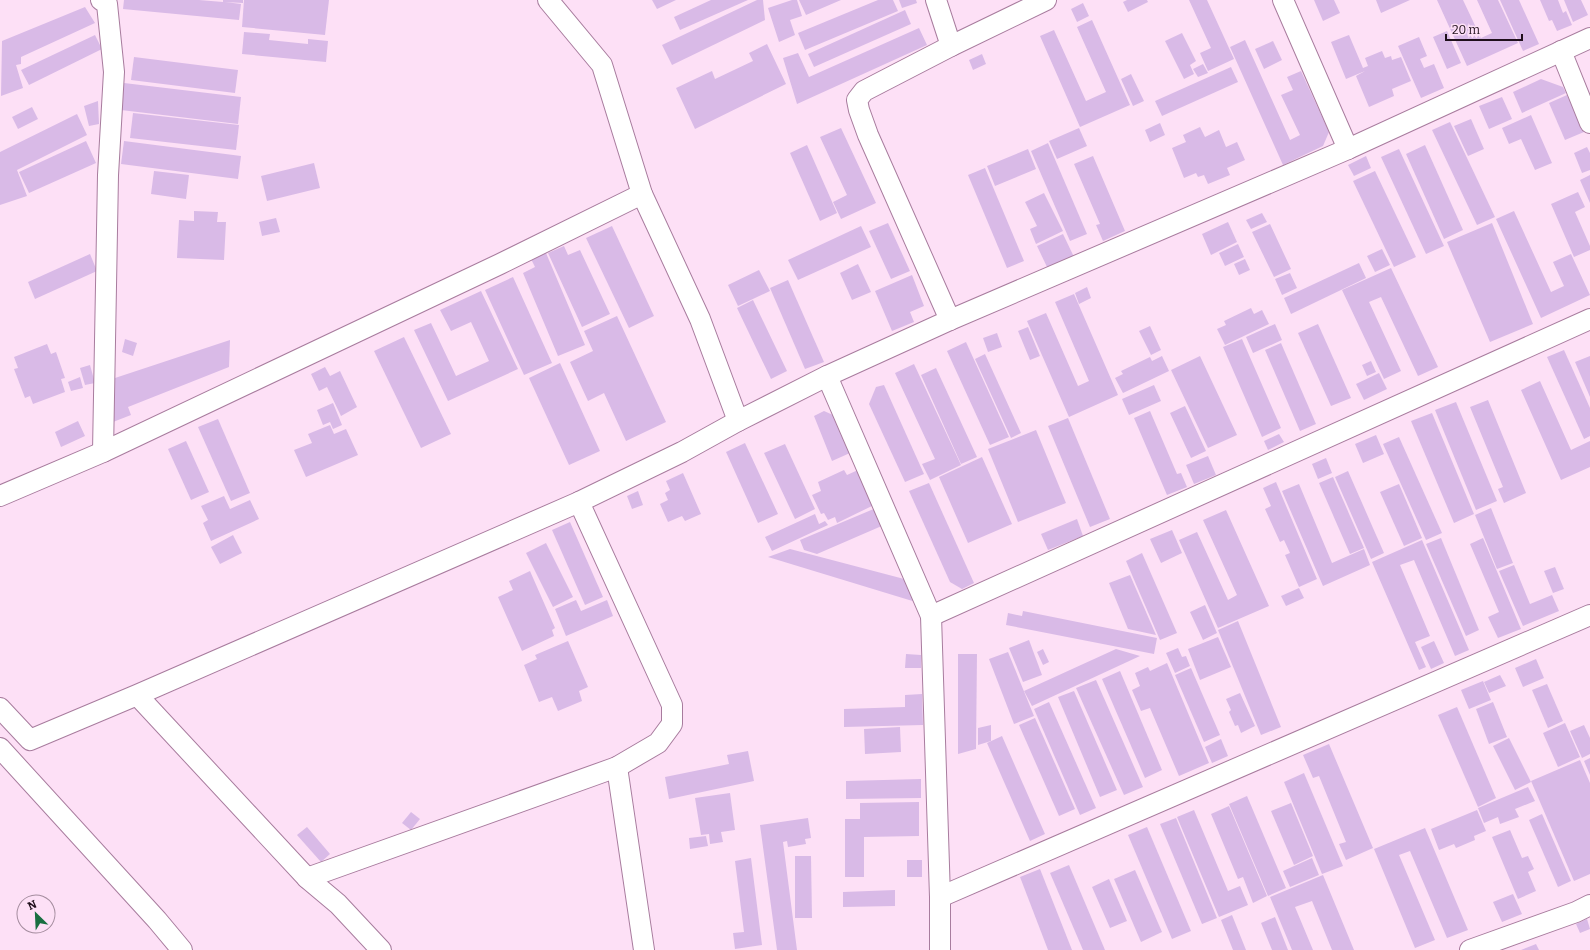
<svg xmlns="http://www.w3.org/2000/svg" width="1590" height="950" font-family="Bitter,serif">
<rect width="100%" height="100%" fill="#fde0f6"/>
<g fill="#d9bae7">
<path d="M124,0H199L223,2V0H243V3L225,2L241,4L239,20L123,9Z"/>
<path d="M244,0H329L325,35L242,27Z"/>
<path d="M652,0H676L657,9Z"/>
<path d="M711,0H748L680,30L674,17Z"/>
<path d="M757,0H763L765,20L672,65L662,45Z"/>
<path d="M792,0H797L802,16L790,20L795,35L779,42L768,8Z"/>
<path d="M799,0H841L806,15Z"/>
<path d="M878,0H893L898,11L805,50L798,33Z"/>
<path d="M899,0H916L917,3L902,8Z"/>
<path d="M1127,0H1147L1148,2L1128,12L1123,2Z"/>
<path d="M1189,0H1207L1234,59L1208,71L1200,53L1211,48Z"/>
<path d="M1314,0H1334L1340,13L1323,21Z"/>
<path d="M1376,0H1410L1381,13Z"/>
<path d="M1437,0H1463L1481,38L1492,33L1477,0H1498L1518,43L1467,66Z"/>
<path d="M1500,0H1519L1539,44L1523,51Z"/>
<path d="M1540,0H1558L1563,13L1566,11L1572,25L1557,31L1552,20L1549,21Z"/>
<path d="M1564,0H1581L1588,15L1573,22Z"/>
<path d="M1083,3L1089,16L1077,22L1071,9Z"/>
<path d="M85,7L95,23L21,57V64L16,65L23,88L1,96L2,41Z"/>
<path d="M905,10L911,24L814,67L808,54Z"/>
<path d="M1092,20L1130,105L1080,127L1040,36L1054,30L1086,101L1106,92L1077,27Z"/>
<path d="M919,28L927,45L797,104L783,58L798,53L809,77Z"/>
<path d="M1447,31L1461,63L1447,69L1433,37Z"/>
<path d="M244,32L270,34L269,40L308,44V39L328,41L326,62L242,54Z"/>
<path d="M1182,33L1196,61L1190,65L1194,74L1184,79L1165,41Z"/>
<path d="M95,35L102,49L29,85L21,70Z"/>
<path d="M1349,35L1363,68L1368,66L1365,58L1382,51L1385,58L1391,56L1392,60L1401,57L1411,81L1392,89L1394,96L1369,107L1356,76L1365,71L1346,79L1331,42Z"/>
<path d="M1419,37L1427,56L1420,59L1424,68L1434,64L1444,88L1421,98L1398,46Z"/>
<path d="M1245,40L1290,140L1300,135L1281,95L1293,90L1287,77L1301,71L1329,132L1323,146L1283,165L1230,47Z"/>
<path d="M1273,41L1282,60L1264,69L1255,49Z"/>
<path d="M767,44L786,84L695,129L676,88L712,71L715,79L753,61L749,53Z"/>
<path d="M982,54L986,64L973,70L969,60Z"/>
<path d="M134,57L238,70L235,93L131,80Z"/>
<path d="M1203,64L1208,73L1198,77L1193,69Z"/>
<path d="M1231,67L1238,82L1162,116L1155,101Z"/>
<path d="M1131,74L1144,101L1133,106L1121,79Z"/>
<path d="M1541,79L1563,87L1566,93L1522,113L1513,92Z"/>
<path d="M124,83L241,97L238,124L121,110Z"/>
<path d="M1567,95L1584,132L1565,140L1549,103Z"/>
<path d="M1502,97L1512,119L1489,129L1479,106Z"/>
<path d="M98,101L99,124L89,126L84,106Z"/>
<path d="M32,107L38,119L18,129L12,117Z"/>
<path d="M133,113L239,125L236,150L130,138Z"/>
<path d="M77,114L87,135L17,170L27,196L0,205V152Z"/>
<path d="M1531,115L1552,163L1535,170L1521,139L1509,144L1502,128Z"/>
<path d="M1471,119L1484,149L1468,156L1454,126Z"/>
<path d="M1450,122L1495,217L1477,225L1432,130Z"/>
<path d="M1160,123L1165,135L1150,142L1145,130Z"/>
<path d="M1200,127L1205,137L1219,130L1226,147L1237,142L1245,160L1227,168L1230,175L1208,184L1204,175L1198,177L1196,173L1184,178L1172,148L1186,142L1183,135Z"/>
<path d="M841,128L876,203L841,219L833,202L847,195L820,137Z"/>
<path d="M1079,128L1087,146L1057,159L1049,141Z"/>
<path d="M86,141L96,163L29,193L19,172Z"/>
<path d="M124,141L241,156L238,179L121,164Z"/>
<path d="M1048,143L1087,234L1070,241L1031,151Z"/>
<path d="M807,145L837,213L820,221L790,153Z"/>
<path d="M1425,145L1463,230L1444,239L1406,154Z"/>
<path d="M1587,147L1590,153V170L1582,173L1574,153Z"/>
<path d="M1028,149L1036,169L995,186L987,166Z"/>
<path d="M1399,149L1444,246L1426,254L1381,157Z"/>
<path d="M1093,156L1125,231L1103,241L1096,225L1100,224L1074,164Z"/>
<path d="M1366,156L1371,168L1354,176L1348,165Z"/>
<path d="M314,163L320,188L267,201L261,176Z"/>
<path d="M985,168L1024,261L1007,268L968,175Z"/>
<path d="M154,171L189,175L186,199L151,194Z"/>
<path d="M1375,171L1416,257L1394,267L1353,181Z"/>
<path d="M1590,175V203L1580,180Z"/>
<path d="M1578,192L1585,207L1575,212L1590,246V250L1574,257L1551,204Z"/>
<path d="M1044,193L1063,231L1036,244L1030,229L1037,226L1025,202Z"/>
<path d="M194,211L218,212L217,222H226L224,260L177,258L179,220L194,221Z"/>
<path d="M1514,211L1551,292L1564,286L1553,262L1571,254L1590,295L1541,318L1496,219Z"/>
<path d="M1262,213L1267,222L1251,229L1246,220Z"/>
<path d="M276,218L280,232L262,236L259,222Z"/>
<path d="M1228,222L1237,242L1211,255L1202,234Z"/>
<path d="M888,223L910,271L891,279L869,231Z"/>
<path d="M1492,223L1533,324L1490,342L1447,242Z"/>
<path d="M1270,224L1291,269L1274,277L1252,232Z"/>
<path d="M612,226L654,316L629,328L586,238Z"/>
<path d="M861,226L871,247L798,280L788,260Z"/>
<path d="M1063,234L1074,257L1048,269L1037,246Z"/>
<path d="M1238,244L1244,257L1225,266L1219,253Z"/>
<path d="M564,246L568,255L580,250L610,314L582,327L548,253Z"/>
<path d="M1382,249L1390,265L1375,272L1367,256Z"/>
<path d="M546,253L585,345L558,356L523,273L535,267L531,259Z"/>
<path d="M90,254L97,271L35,299L28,282Z"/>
<path d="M1245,259L1250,270L1239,275L1234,264Z"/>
<path d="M1359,263L1366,278L1291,314L1284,298Z"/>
<path d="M858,264L871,292L852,300L840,273Z"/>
<path d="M1391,268L1438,367L1418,376L1381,297L1369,302L1401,371L1384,379L1342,290Z"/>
<path d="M759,270L770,291L738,306L728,285Z"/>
<path d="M1290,273L1297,288L1282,295L1275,279Z"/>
<path d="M912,275L924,306L910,312L914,322L892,331L875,291Z"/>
<path d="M513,277L552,363L524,375L485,290Z"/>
<path d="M788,280L824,362L805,369L770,288Z"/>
<path d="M1087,287L1091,298L1079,304L1075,293Z"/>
<path d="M481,291L518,369L448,401L414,330L431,323L456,376L489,361L471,322L451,331L440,310Z"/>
<path d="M1074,294L1118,395L1069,417L1027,321L1046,313L1078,386L1089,381L1055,302Z"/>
<path d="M753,300L787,371L771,379L737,308Z"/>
<path d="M1251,308L1254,314L1262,310L1269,324L1225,345L1217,329L1226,325L1224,321Z"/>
<path d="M617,316L666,422L626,441L604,393L588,401L570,362L593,351L584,331Z"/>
<path d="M1275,324L1282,340L1253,353L1246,337Z"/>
<path d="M1318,324L1351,398L1331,406L1298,333Z"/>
<path d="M1150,326L1161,350L1151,355L1139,331Z"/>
<path d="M1028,327L1040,356L1030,360L1018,331Z"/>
<path d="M997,333L1002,347L988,352L983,338Z"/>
<path d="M404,337L451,434L421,448L374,351Z"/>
<path d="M125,339L137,343L133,356L122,352Z"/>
<path d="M1242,339L1281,428L1262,437L1223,347Z"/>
<path d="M230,340L229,367L128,407L131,415L113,422L115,378Z"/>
<path d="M966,342L1009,437L990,445L947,351Z"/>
<path d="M1281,343L1316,424L1300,431L1265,350Z"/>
<path d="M47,344L51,354L56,352L65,378L61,379L65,392L33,404L30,396L25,398L14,369L18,368L14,357Z"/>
<path d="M1564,350L1590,408V436L1584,439L1547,357Z"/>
<path d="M985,354L1021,433L1011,438L975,359Z"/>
<path d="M1162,356L1169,371L1123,393L1115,378L1123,374L1121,371L1150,357L1152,361Z"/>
<path d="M1200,356L1237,435L1208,448L1171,370Z"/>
<path d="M1590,356V397L1575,362Z"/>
<path d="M1371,361L1376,372L1367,376L1362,365Z"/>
<path d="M560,363L600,451L569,465L529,378Z"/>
<path d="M914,364L961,465L930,480L922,464L935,459L895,373Z"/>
<path d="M90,365L95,383L85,385L80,368Z"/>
<path d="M325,367L330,376L340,371L357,407L341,416L327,387L319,391L311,374Z"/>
<path d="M936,368L977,457L961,464L921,375Z"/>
<path d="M1379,373L1387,389L1364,400L1356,384Z"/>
<path d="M80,377L83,388L71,391L68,382Z"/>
<path d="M1540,381L1571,450L1590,441V467L1561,480L1521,390Z"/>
<path d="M884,385L924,474L905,482L869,404L876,387Z"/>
<path d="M1154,385L1161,401L1129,415L1122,399Z"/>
<path d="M1488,400L1526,493L1504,503L1498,489L1503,487L1470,407Z"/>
<path d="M1456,402L1497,501L1476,510L1435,410Z"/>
<path d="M333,403L342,425L333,429L330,422L323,425L317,410Z"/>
<path d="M1185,406L1206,451L1191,458L1170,413Z"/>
<path d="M824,411L833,415L850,453L832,461L814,416Z"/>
<path d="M1150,411L1177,474L1181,473L1187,487L1167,495L1134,418Z"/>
<path d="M1432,413L1474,514L1454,523L1411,421Z"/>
<path d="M1068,418L1110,519L1090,527L1048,426Z"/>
<path d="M218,419L250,493L231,501L198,427Z"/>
<path d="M78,421L85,436L61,447L55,432Z"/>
<path d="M330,425L334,434L346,429L358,455L306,477L294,450L312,443L308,434Z"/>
<path d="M1036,430L1066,503L1018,522L988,449Z"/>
<path d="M1279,434L1284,442L1268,450L1264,441Z"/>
<path d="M1376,435L1384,454L1363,463L1355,444Z"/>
<path d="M1399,437L1442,533L1426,540L1383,444Z"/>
<path d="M186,441L209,492L191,500L168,449Z"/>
<path d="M745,443L778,514L758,523L726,452Z"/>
<path d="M785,444L815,509L795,519L764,453Z"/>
<path d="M1208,456L1216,475L1194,484L1186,465Z"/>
<path d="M982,457L1012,524L968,543L939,477Z"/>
<path d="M1326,458L1332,473L1318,479L1312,464Z"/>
<path d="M844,470L847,475L858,470L874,505L837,523L835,517L828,520L824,513L821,514L812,495L821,491L818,482Z"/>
<path d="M1348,471L1384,553L1371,559L1335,477Z"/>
<path d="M683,473L701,514L685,521L682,516L668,522L660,504L668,500L665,493L670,490L666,481Z"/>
<path d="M1333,477L1364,548L1350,554L1319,483Z"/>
<path d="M1276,482L1317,579L1299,587L1285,555L1290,553L1284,540L1280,542L1265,509L1271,506L1263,488Z"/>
<path d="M929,483L974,583L962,589L950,582L909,491Z"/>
<path d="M1299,484L1332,563L1364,549L1370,565L1323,586L1282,491Z"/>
<path d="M1399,484L1422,538L1404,546L1380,492Z"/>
<path d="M638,491L643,505L632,509L627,496Z"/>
<path d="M224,496L230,509L250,500L259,519L211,541L203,523L208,520L201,506Z"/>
<path d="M876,508L884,525L817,554L804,550L800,540Z"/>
<path d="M1491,508L1513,563L1497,569L1475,515Z"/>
<path d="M1226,510L1269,606L1218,628L1179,540L1197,532L1228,600L1237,595L1203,520Z"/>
<path d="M815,514L819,524L825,521L828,525L772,551L765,537Z"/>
<path d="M1077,519L1083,536L1048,550L1041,534Z"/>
<path d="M570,522L603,597L585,605L552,530Z"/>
<path d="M1172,530L1182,553L1161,563L1150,539Z"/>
<path d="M233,535L242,553L220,564L211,547Z"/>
<path d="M1441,538L1479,630L1466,636L1426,544Z"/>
<path d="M1483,538L1521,629L1498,638L1488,617L1499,612L1470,544Z"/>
<path d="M1422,540L1469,650L1455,656L1414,560L1400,565L1430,636L1415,642L1426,667L1419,670L1372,562Z"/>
<path d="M546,543L573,597L553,607L526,553Z"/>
<path d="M790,549L908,580L919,603L768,557Z"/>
<path d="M1142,553L1177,633L1160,640L1126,561Z"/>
<path d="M1514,565L1530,604L1552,595L1559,611L1523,626L1499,571Z"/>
<path d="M1555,567L1564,589L1553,593L1544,571Z"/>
<path d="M530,571L555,628L552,630L554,636L522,651L498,597L513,590L509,581Z"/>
<path d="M1130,575L1156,635L1128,629L1109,583Z"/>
<path d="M1299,588L1304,598L1286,606L1281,596Z"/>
<path d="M576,600L581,611L607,600L613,616L566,636L555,609Z"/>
<path d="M1205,605L1217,633L1203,640L1190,612Z"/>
<path d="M1023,611L1157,638L1154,654L1006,625L1008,613L1022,616Z"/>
<path d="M1238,621L1281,727L1261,735L1218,630Z"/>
<path d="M1218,637L1231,667L1200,680L1188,649Z"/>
<path d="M1029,640L1042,675L1023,682L1009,648Z"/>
<path d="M568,641L588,687L579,691L582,701L558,711L552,697L539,702L524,665L537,659L535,655Z"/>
<path d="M1434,641L1444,663L1431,669L1421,647Z"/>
<path d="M1178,648L1182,657L1186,656L1190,666L1175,673L1166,653Z"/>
<path d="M1043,649L1049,662L1043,665L1037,652Z"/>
<path d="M1116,649L1140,656L1032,706L1024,691Z"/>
<path d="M1008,652L1034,716L1014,724L989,659Z"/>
<path d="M906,654L921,655V668H905Z"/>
<path d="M958,654H977L976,749L958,754Z"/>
<path d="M1536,659L1544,678L1523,687L1515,668Z"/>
<path d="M1167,663L1209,763L1179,776L1150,708L1141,711L1132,690L1140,686L1135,673L1148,667L1150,671Z"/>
<path d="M1191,668L1220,735L1204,742L1175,675Z"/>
<path d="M1120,671L1162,770L1145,778L1102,679Z"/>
<path d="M1500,675L1506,686L1489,693L1484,682Z"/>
<path d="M1096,680L1143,787L1124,795L1076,688Z"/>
<path d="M1483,681L1491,700L1469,709L1461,690Z"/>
<path d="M1547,684L1563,721L1548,728L1532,690Z"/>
<path d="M1074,691L1117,790L1100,797L1058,697Z"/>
<path d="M1240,693L1255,726L1241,733L1238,725L1235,726L1229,712L1231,710L1226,699Z"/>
<path d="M922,694L923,725L844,727V709L905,707V695Z"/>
<path d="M1049,702L1096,808L1080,815L1034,709Z"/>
<path d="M1493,702L1507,737L1489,744L1476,709Z"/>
<path d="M1457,707L1496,798L1478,807L1438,715Z"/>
<path d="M1035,718L1075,809L1059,816L1019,725Z"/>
<path d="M1565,723L1580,757L1558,767L1543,733Z"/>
<path d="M991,725V741L978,745V728Z"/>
<path d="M1584,725L1590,738V754L1582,758L1570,731Z"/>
<path d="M900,727L901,752L865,754L864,729Z"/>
<path d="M1002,736L1045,834L1030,841L987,743Z"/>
<path d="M1509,738L1531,782L1515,790L1493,746Z"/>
<path d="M1221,739L1228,756L1212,763L1205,747Z"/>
<path d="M1329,744L1373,848L1346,860L1339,844L1346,842L1319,776L1313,778L1303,755Z"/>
<path d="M748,751L754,781L669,799L665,777L729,764L727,755Z"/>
<path d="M1590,758V775L1584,761Z"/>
<path d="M1580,760L1590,783V874L1574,881L1531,781Z"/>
<path d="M1304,773L1343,866L1322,874L1284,782Z"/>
<path d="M921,779V798L846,799V781Z"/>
<path d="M1528,787L1535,801L1515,809L1519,817L1500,824L1498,817L1484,823L1478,808Z"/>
<path d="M730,793L735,830L721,832L723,842L710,844L709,834L701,835L695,798Z"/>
<path d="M1247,796L1286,888L1268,896L1229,804Z"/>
<path d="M919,802V836L864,837V877H845V819H860V803Z"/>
<path d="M1291,803L1313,856L1294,865L1271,811Z"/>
<path d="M1229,806L1267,896L1253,903L1243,877L1238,879L1211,814Z"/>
<path d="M1194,810L1228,891L1240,886L1248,905L1219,917L1177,817Z"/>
<path d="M1477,810L1486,831L1474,836L1475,840L1456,848L1454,844L1439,850L1431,829Z"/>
<path d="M411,812L420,819L411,830L402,823Z"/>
<path d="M1542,814L1571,881L1558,887L1529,820Z"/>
<path d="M808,818L811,838L805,839L806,844L788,847L787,841L783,842L797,950H777L760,825Z"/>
<path d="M1176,818L1217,918L1202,924L1160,824Z"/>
<path d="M307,827L330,854L321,862L297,835Z"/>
<path d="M1147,827L1191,931L1172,939L1128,835Z"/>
<path d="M1425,828L1468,930L1447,938L1410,851L1399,855L1435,940L1415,948L1374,849Z"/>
<path d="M1510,830L1522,858L1528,856L1534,869L1528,872L1536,891L1518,899L1492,837Z"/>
<path d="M706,836L708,846L690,849L689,838Z"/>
<path d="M795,856H811L812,918H795Z"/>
<path d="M751,858L762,945L735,949L733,933L744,932L735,861Z"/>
<path d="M1312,858L1319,875L1290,887L1283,871Z"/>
<rect x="907" y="860" width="15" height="17"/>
<path d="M1069,865L1105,950H1083L1050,873Z"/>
<path d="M1040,869L1072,950H1048L1020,877Z"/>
<path d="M1135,870L1162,932L1141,942L1114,879Z"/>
<path d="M1323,875L1354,950H1332L1312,901L1295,907L1313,950H1292L1270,897Z"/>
<path d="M1109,879L1127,921L1110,928L1092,887Z"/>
<path d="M895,890V906L843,907V892Z"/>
<path d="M1513,894L1522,914L1502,922L1493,902Z"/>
<path d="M1232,915L1246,950H1233L1221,920Z"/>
<path d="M1275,917L1288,950H1272L1261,923Z"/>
<path d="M1587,919L1590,929L1580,933L1576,924Z"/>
<path d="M1536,944L1539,950H1521Z"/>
</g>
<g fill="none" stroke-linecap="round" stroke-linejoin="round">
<g stroke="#a87c9e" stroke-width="22">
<g id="street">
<path d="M101,0L107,4L114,72L108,175L103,452"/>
<path d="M548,0L602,65L642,194L700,319L738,421L827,376L950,320L1348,149L1590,38"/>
<path d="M936,0L951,46"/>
<path d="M1283,0L1348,149"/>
<path d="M1561,51L1590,123"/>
<path d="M950,320L868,135L859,110L857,100L864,91L951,46L1046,0"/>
<path d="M827,376L931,616L940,897V950"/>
<path d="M0,496L103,452L500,264L642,194"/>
<path d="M579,502L682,452L738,421"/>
<path d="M931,616L1590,319"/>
<path d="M0,708L30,740L137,695L579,502L672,705V724L658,743L617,767L307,878L137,695"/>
<path d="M0,748L157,920L182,950"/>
<path d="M617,767L644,950"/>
<path d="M307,878L338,904L381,950"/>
<path d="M940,897L1590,615"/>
<path d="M1470,950L1576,912L1590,905"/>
</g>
</g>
<use href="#street" stroke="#fff" stroke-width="20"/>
</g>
<g transform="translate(36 914) rotate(336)"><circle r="19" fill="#fde0f6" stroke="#a48c9e"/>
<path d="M0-3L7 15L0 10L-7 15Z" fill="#196f41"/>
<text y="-6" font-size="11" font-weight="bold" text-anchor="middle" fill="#1f0f1b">N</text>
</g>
<path d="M1446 34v6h76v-6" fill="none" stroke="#1f0f1b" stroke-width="2"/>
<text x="1452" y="34" font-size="12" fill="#1f0f1b" stroke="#fde0f6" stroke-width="3" paint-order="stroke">20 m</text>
</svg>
